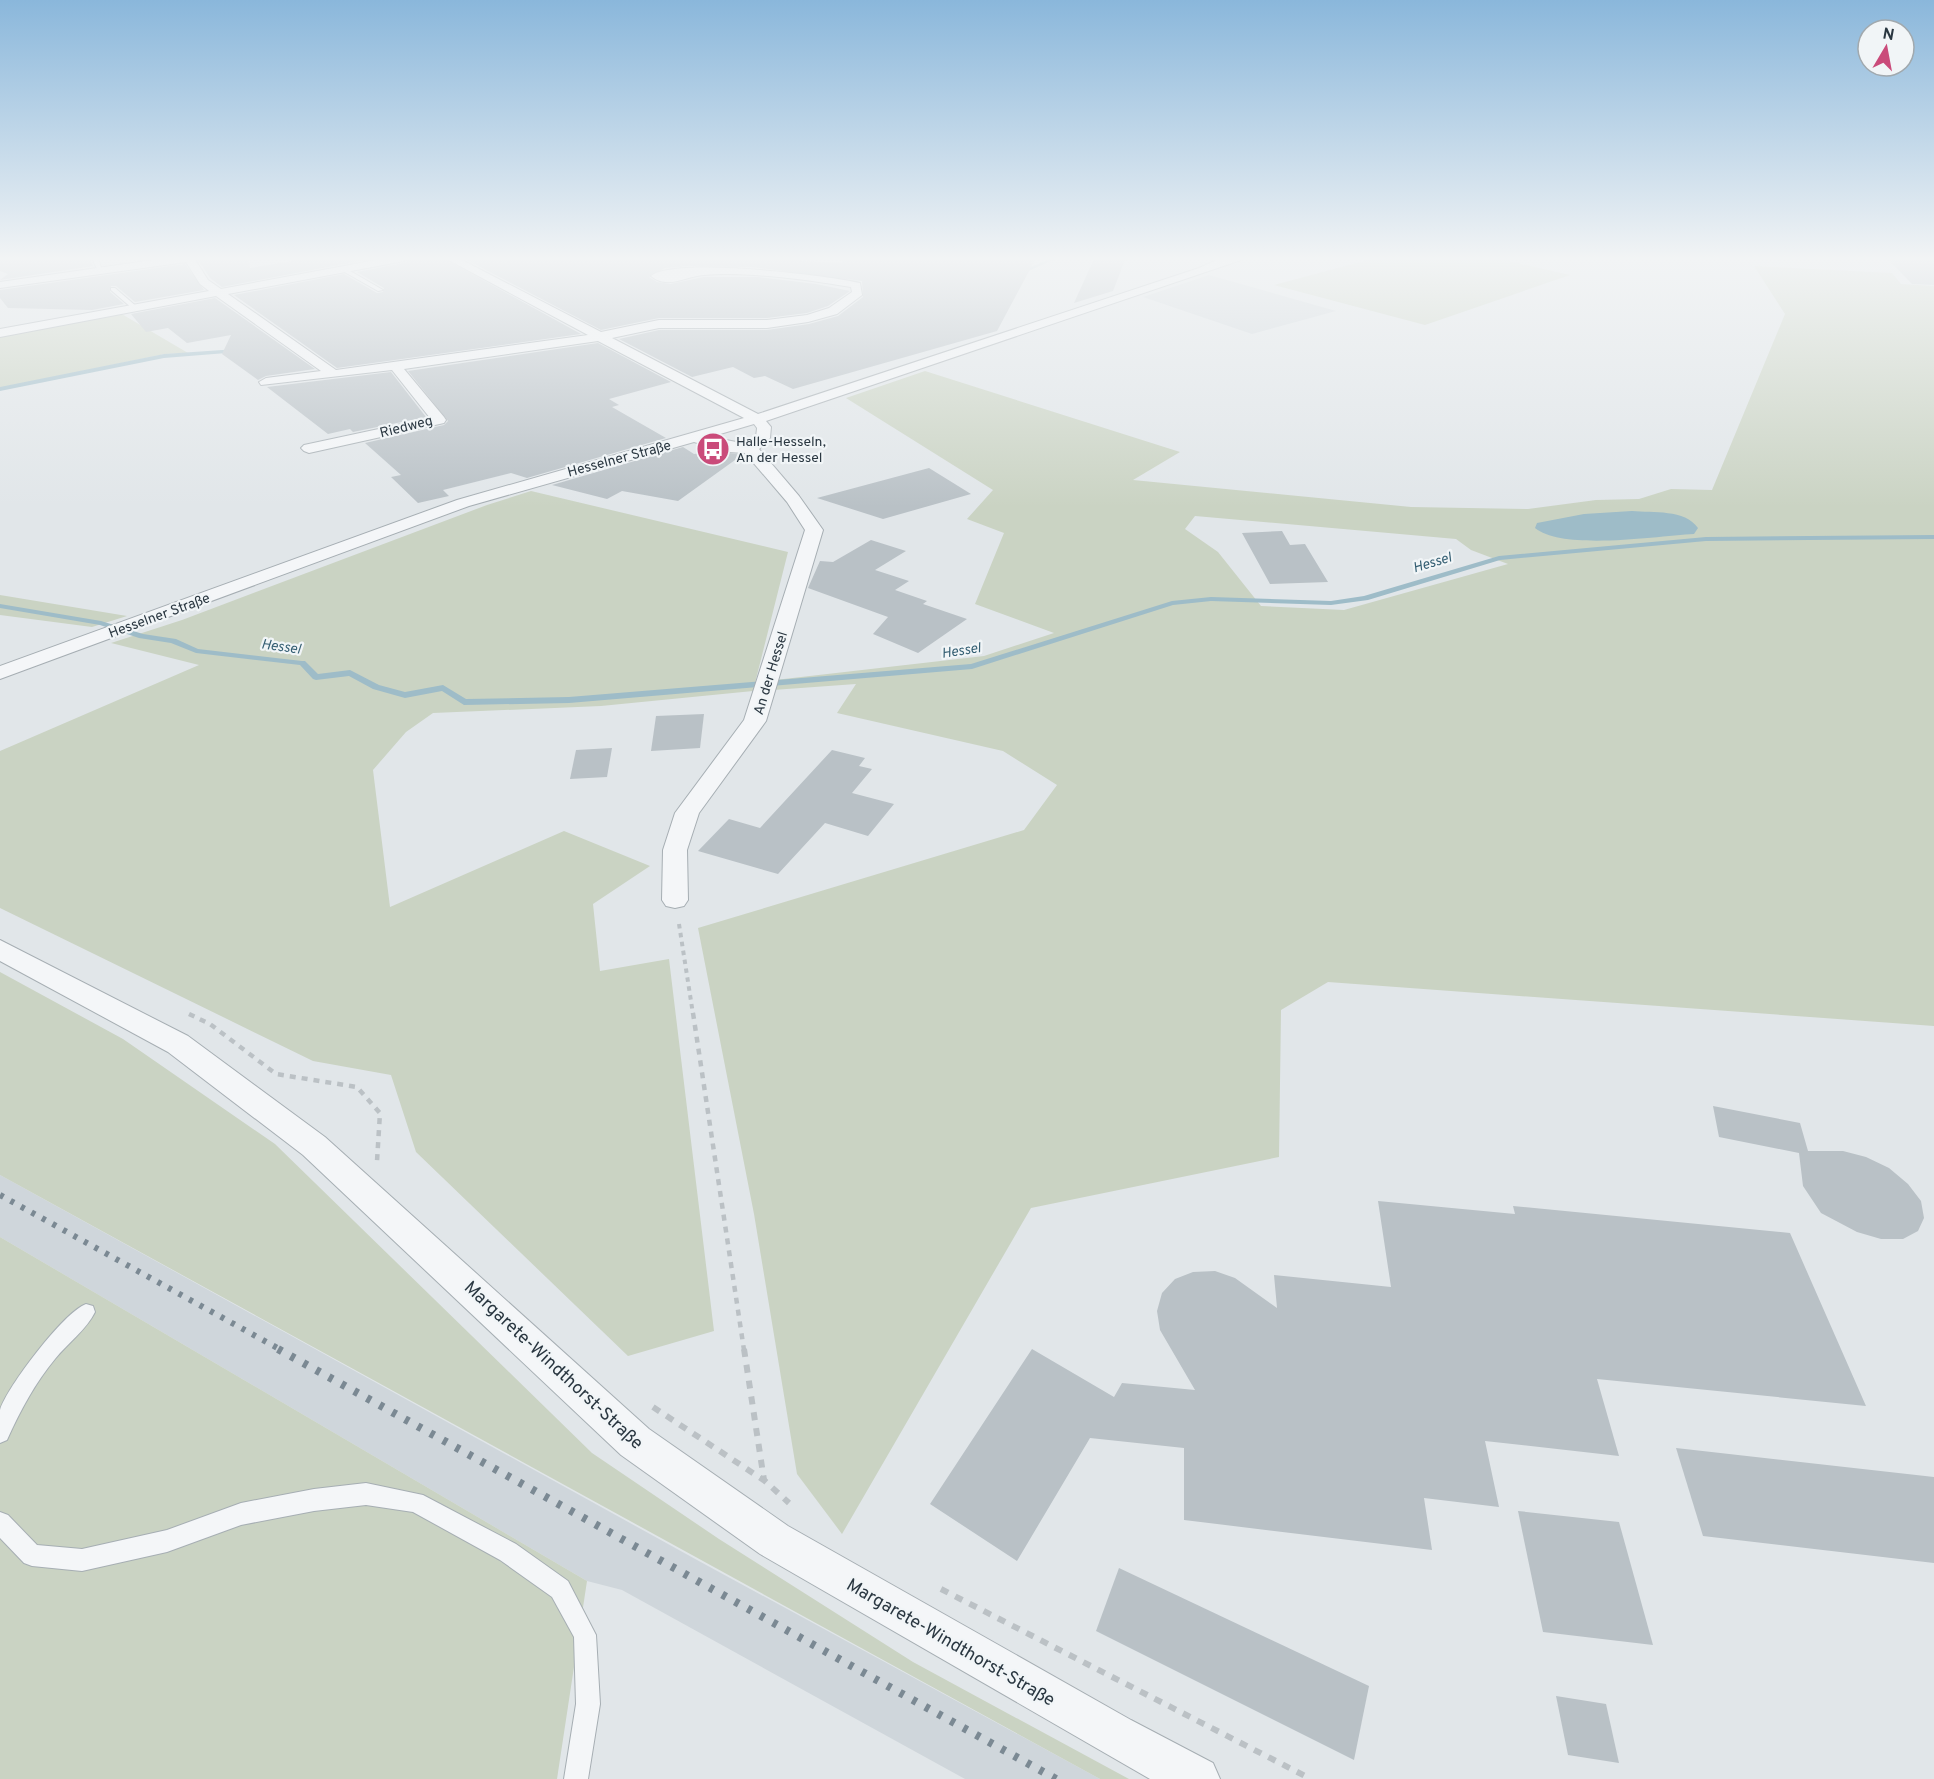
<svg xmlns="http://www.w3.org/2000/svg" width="1934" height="1779" font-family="Overpass,sans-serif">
<rect width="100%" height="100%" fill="#e1e6e9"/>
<g fill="#cfd6db">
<path d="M1209,275L1336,311L1252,334L1143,297Z"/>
<path d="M0,1175L697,1560L1100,1779H965L622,1590L587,1581L0,1237Z"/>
</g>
<g fill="#cad3c3" fill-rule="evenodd">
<path d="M1375,258H1496L1570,275L1425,325L1274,285Z"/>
<path d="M1754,266L1892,273L1901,284L1934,286V1026L1328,982L1281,1010L1279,1157L1031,1208L842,1534L797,1474L754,1214L698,928L1024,830L1057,785L1003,751L837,713L856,684L773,690L775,680L984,656L1054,633L975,604L1004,533L967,519L993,490L846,398L925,371L1180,452L1133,480L1411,507L1528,509L1596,500L1639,499L1671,489L1712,490L1785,314ZM1195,516L1456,539L1471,550L1508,564L1344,610L1261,606L1218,552L1185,529Z"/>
<path d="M120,313L188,353L165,354L0,388V335Z"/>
<path d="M531,491L788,552L753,691L601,706L433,713L406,732L373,770L390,907L564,831L650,866L593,904L600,971L669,959L714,1331L628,1356L416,1152L391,1075L313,1061L0,908V751L199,665L111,643L182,620L487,505Z"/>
<path d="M0,595L127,616L92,627L0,615Z"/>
<path d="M0,972L123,1039L275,1144L592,1453L719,1539L913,1662L1129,1779H1100L0,1175Z"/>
<path d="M0,1237L587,1581L557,1779H0Z"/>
</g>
<path fill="#9ebcc8" d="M1632,511C1653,513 1685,509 1698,528L1694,534C1657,536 1563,551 1535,528L1537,523L1584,514Z"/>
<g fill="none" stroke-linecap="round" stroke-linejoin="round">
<g fill="#9ebcc8" fill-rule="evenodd">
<path d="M1052,258H1058L1019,275L1015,274Z"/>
<path d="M237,349L239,352L164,358L0,391V387L164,354Z"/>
<path d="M1934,535V539L1706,541L1500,560L1368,600L1331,605L1211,601L1173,605L972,669L569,703L464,705L442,691L405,698L373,689L349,676L316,680L313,679L300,665L196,653L171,643L139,638L100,625L0,608V604L101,621L143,634L176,639L198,649L302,661H305L318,674L350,670L379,685L405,692L443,685L466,699L569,697L971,664L1172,601L1211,597L1331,601L1364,596L1499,556L1706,537Z"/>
</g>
</g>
<g fill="#b9c1c6">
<path d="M0,258H82L90,259L93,266L0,280L8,274L0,271Z"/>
<path d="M197,258H249L250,268L310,258H375L222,287L210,278Z"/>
<path d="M411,258H443L581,334L337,368L234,295L344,274L377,293L383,292L384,288L357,272L404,263Z"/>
<path d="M463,258H748L842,263V258H1036L997,331L793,389L765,376L754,378L733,367L692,377L619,339L659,330H767L809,324L838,316L863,297L862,281L752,267L688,266L665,268L649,277L657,282L670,284L704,277H758L816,284L850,291L828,306L807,313L767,318H659L601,330Z"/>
<path d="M1887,258H1934V285L1912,284Z"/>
<path d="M1094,259L1125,260L1113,291L1074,303Z"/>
<path d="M185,264L204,290L135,302L116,286H111L110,292L124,304L92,310L8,308L0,298V290Z"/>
<path d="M215,298L315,369L266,376L258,380L222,354L231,335L187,343L168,328L146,332L131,314Z"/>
<path d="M598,343L671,382L609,399L619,405L612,407L666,438L527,478L511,473L443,490L449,496L418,503L391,477L401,475L365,443L444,425L448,421L408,371Z"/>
<path d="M391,372L426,417L353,432L350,429L328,434L267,387Z"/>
<path d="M683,447L694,454L715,451L742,455L678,501L622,491L607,499L552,485Z"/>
<path d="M929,468L971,494L883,519L817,498Z"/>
<path d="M1282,531L1290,545L1305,544L1328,582L1270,584L1242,533Z"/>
<path d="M871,540L906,551L875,570L909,581L895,590L927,601L923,604L967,619L918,653L873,634L888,617L808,588L820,561L833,562Z"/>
<path d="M704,714L700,748L651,751L656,716Z"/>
<path d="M612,748L607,777L570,779L576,750Z"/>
<path d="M832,750L865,758L859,766L872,769L852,793L894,804L868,836L825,823L778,874L698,851L729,819L760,828Z"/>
<path d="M1713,1106L1800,1123L1808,1151H1843L1866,1157L1889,1168L1908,1184L1921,1201L1924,1218L1918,1231L1903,1239H1881L1857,1232L1821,1213L1803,1186L1799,1153L1719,1137Z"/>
<path d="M1378,1201L1515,1214L1513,1206L1790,1233L1866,1406L1597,1379L1619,1456L1485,1441L1499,1507L1424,1498L1432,1550L1184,1520V1448L1090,1438L1017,1561L930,1504L1032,1349L1114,1397L1122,1383L1195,1390L1160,1330L1157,1311L1162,1293L1175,1279L1193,1272L1215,1271L1235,1278L1277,1308L1274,1275L1391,1287Z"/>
<path d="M1676,1448L1934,1477V1563L1703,1536Z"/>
<path d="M1518,1511L1619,1522L1653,1645L1543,1632Z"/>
<path d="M1119,1568L1369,1686L1354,1760L1096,1631Z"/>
<path d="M1556,1696L1606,1704L1619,1763L1568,1755Z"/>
</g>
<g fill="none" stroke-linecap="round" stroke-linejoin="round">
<g stroke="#a6aeb3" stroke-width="2">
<g id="lane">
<path d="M92,258H98L102,271H98Z"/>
<path d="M341,268H345L383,290L378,291L341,270Z"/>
<path d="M111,288H115L137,307V309H133L111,290Z"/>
<path d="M86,1304L93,1306L95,1312C87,1329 67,1344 55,1359C35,1383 20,1411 7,1440L0,1443C0,1433 0,1420 0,1410C7,1387 64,1312 86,1304Z"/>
<path d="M366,1483L423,1495L516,1544L568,1581L596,1635L600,1704L588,1779H564L576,1704L574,1637L552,1597L500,1560L413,1512L366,1505L314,1511L241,1525L167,1552L82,1571L32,1566L24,1563L0,1538V1512L8,1515L37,1545L82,1549L167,1530L241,1503L314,1489Z"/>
</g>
</g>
<g stroke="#a6aeb3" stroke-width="2">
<g id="street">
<path d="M167,258H194L208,280L221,289L387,258H409L404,261L228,294L336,370L588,335L445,258H458L601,332L659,320H767L807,315L829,308L852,292L851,287C809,280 746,271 704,275C686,276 668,290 651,276C674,257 827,275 860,283L862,295L837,314L808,322L767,328H659L612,338L758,414L1199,268L1217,260L1247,258L766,421L771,427L770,438L759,449L799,496L823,530L766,721L699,813L687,850L688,900L684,906L675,908L666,906L662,900L663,850L675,813L744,720L805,530L787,502L745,453L727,452L694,442L469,506L0,679V666L457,500L744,418L598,341L404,369L444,417L446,420L444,423L309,453L304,451L301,448L304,445L430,418L392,370L261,385L259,382L266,378L321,371L216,296L0,337V329L209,291L200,284L186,262L0,288V282ZM754,424L757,428L756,437L747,444L710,437Z"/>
<path d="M0,940L188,1036L325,1137L649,1429L788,1526L1131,1720L1213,1763L1220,1779H1150L760,1554L621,1455L303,1155L168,1052L0,961Z"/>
</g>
</g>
<path stroke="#bbc1c5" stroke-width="4" stroke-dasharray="4.5 4.5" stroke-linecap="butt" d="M679,924L693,1014"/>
<g stroke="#bbc1c5" stroke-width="4.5" stroke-dasharray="6 6" stroke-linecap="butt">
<path d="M693,1013L744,1350"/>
<path d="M189,1014L210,1024L276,1074L357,1087L380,1113L377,1161"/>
</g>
<g stroke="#bbc1c5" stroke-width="6" stroke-dasharray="8 8" stroke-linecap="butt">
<path d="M744,1349L764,1480"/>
<path d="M653,1407L765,1481L789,1503"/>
<path d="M941,1589L1311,1779"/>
</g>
<use href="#lane" fill="#f4f6f8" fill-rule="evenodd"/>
<use href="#street" fill="#f4f6f8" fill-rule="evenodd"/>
<path stroke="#7b8993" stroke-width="6" stroke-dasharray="4 8" stroke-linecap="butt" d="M0,1195L281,1350"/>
<path stroke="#7b8993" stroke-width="8" stroke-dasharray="4.5 10" stroke-linecap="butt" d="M278,1349L1056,1779"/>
</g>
<linearGradient id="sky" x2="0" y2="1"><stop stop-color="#8ab7db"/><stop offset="0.51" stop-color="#f2f4f5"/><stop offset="1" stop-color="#f2f4f5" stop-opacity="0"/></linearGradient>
<rect width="1934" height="507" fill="url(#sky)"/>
<defs>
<g id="bus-disc" transform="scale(1.725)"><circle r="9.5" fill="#ca4b7a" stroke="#f1f5f7"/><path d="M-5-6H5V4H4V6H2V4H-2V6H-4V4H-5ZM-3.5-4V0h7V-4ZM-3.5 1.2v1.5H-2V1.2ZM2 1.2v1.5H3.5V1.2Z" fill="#fff"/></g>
</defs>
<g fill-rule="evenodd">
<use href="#bus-disc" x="713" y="449"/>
</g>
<g text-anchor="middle" stroke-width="4.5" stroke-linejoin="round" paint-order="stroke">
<g font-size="14" fill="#2a3741" stroke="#f1f5f7">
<text transform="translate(406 426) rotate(-14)" y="5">Riedweg</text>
<text transform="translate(619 458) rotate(-15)" y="5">Hesselner Straße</text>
<text transform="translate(159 615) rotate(-20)" y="5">Hesselner Straße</text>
<text transform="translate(770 673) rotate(-73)" y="5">An der Hessel</text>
</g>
<g font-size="14" fill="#2a3741" stroke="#f1f5f7" text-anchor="start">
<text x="736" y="446">Halle-Hesseln,<tspan x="736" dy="16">An der Hessel</tspan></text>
</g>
<g font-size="14" font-style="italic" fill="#355f73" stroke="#f1f5f7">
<text transform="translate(1432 562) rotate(-17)" y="5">Hessel</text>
<text transform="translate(281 646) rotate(8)" y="5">Hessel</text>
<text transform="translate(961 650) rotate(-9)" y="5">Hessel</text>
</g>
<g font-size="18" fill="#2a3741" stroke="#f1f5f7">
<text transform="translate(554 1365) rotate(43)" y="6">Margarete-Windthorst-Straße</text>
<text transform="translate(951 1642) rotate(30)" y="6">Margarete-Windthorst-Straße</text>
</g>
</g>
<g transform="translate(1886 48) rotate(10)"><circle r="28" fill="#f1f5f7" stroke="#a1a9ae" stroke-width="1.5"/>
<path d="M0-4.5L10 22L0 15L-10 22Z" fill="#ca4b7a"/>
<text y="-9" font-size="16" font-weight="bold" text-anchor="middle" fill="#2a3741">N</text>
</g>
</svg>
